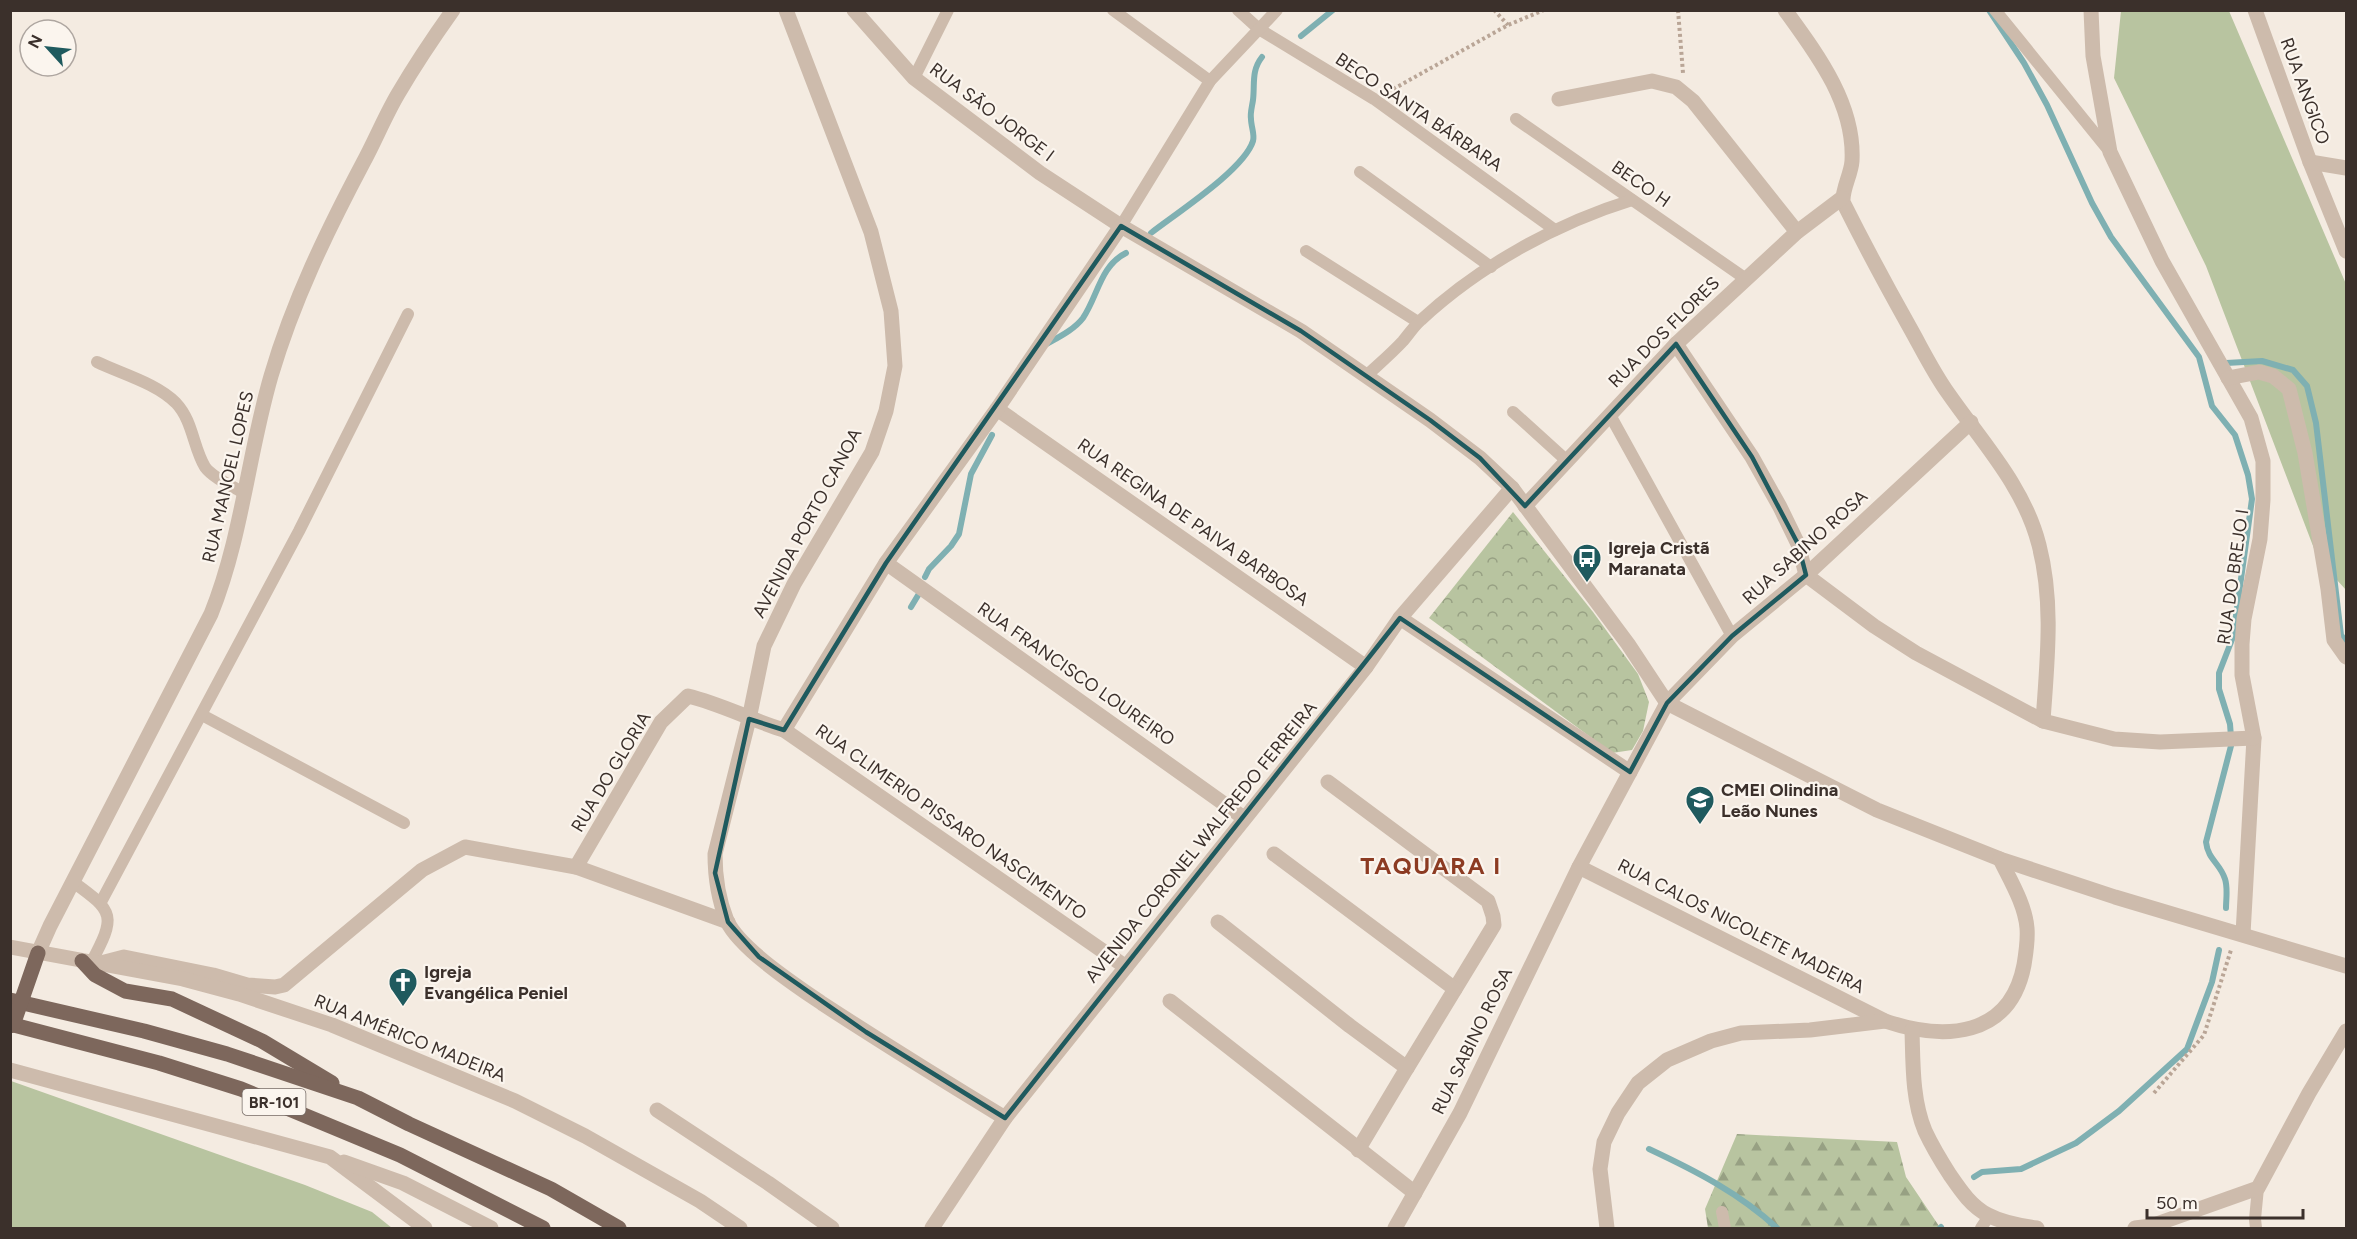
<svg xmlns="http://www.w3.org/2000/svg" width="2357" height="1239" font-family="Figtree,sans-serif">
<defs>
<pattern id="forest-firs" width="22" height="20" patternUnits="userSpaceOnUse" patternTransform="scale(1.5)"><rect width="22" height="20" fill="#b8c4a0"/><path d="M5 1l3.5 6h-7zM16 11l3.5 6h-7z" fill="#97a083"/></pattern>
<pattern id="park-crowns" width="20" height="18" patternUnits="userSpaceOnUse" patternTransform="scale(1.5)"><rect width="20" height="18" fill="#b8c4a0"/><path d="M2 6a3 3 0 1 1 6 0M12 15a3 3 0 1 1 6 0" fill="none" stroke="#97a083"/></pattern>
</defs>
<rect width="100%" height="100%" fill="#f4ebe1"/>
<g fill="#b8c4a0">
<path d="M2121,11H2229L2346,284V590L2318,559L2206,266L2114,78Z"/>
<path d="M11,1081L305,1185L372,1212L392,1228H11Z"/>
</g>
<path fill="url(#forest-firs)" d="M1737,1134L1897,1142L1906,1177L1939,1226L1944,1228H1708L1705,1209Z"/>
<path fill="url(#park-crowns)" d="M1513,512L1593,612L1638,674L1649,702L1643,731L1632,750L1612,753L1429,618Z"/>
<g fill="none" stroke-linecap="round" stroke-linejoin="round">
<g stroke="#7fb0b2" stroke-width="6">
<path d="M1989,10L2024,63L2047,105L2092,203L2111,237L2199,357L2212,406L2235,435L2248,475L2252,499L2233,637L2219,673V689L2230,724L2231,737"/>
<path d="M1301,36L1333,10"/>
<path d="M1151,233C1175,214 1244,170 1253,141C1255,135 1251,126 1251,119C1250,113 1252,107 1253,100C1255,84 1251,71 1262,57"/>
<path d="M1045,345C1057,338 1074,330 1083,318C1098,296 1100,266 1126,253"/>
<path d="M2226,363L2262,361L2293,370L2307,386L2316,423L2341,635L2346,642"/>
<path d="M925,577L929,569L951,546L959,534L971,474L992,435"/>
<path d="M911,607L920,592"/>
<path d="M2226,908C2226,899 2228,888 2225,879C2220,863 2208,860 2206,842L2232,742"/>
<path d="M1649,1149C1696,1171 1739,1193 1777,1228"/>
<path d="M1974,1177L1982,1172L2021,1169L2076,1143L2119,1111L2187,1049L2212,982L2219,950"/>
<path d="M1940,1228L1941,1227"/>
</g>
<g stroke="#b9a596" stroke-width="4" stroke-dasharray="3 3" stroke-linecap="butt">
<path d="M1494,10L1508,25"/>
<path d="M1678,10L1683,73"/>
<path d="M1388,92L1508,25L1544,10"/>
<path d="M2154,1093L2204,1035L2231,950"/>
</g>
<g stroke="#cdbbac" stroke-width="12">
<path d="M1113,10L1210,81"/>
<path d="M1238,10L1259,29L1374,99L1555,230"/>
<path d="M1995,10L2110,152"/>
<path d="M914,78L948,10"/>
<path d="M1516,119L1746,279"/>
<path d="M1360,172L1491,267"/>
<path d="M1121,226L1210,81L1277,10"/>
<path d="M1306,251L1418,322"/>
<path d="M97,362C122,374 156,383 176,403C193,421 193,447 205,467C213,478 232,486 244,493"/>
<path d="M1366,376C1379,364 1392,353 1403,341C1409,334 1414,326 1421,320C1479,266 1557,223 1632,200"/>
<path d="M1513,412L1566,460"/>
<path d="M1610,415L1732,636"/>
<path d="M202,715L404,823"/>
<path d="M73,882C115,912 116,916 91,963"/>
<path d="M101,902L299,531L408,314"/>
<path d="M1722,1212L1725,1228"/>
<path d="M1981,1228L1989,1216"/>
<path d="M2256,1228L2255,1219L2258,1188"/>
</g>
<g stroke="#cdbbac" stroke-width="15">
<path d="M786,10L871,232L891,311L895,366L886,411L872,452L794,584L764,646L749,719L715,854C715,875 719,901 727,921C740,949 797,986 823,1004C883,1043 944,1081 1005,1118"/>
<path d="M854,10L914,78L1040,173L1121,226L1301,331L1430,420L1480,458L1512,488L1628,644L1667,703L1877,810L2000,859L2115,897L2346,966"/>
<path d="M1785,10C1817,54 1855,104 1852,161C1851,175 1842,189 1843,202C1864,244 1886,285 1909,326C1922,349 1933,372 1948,393C1982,442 2024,486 2039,545C2054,603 2047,662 2043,721"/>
<path d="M2091,10L2093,56L2110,152L2162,261L2251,418L2263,461V500L2260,539L2244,619L2242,644V675L2254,738L2243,934"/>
<path d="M2255,10L2310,162L2346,251"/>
<path d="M1559,99L1652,81L1676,87L1693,101L1797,232"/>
<path d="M2310,162L2346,168"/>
<path d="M1676,344L1752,457L1780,507L1798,544L1806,575L1874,626L1916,653L2043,721L2114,739L2160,742L2254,738"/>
<path d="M2228,378L2259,372L2273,376L2289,389L2305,453L2328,589L2334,640L2346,657"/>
<path d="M997,409L1366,667"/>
<path d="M1525,506L1676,344L1797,232L1842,198"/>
<path d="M886,563L1244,818"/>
<path d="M1400,618L1630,772"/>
<path d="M784,730L886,563L997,409L1121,226"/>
<path d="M1328,782L1488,901L1493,916L1494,925L1407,1068"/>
<path d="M1274,854L1455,989"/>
<path d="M576,867L661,722L688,696C721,704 751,720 784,730L1126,967"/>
<path d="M1579,867L1885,1021C1944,1041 2010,1038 2024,965C2026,953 2028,940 2027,928C2025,904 2010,880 2000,859"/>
<path d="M1218,922L1350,1026L1407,1068L1358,1150"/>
<path d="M97,964L124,957L213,975L247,985L275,987L284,985L422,870L465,847L576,867L728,922"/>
<path d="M1170,1001L1415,1193"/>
<path d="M1912,1030C1913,1063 1912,1100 1925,1131C1932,1146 1941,1161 1950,1175C1961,1191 1971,1206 1988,1215C2003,1223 2021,1226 2037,1228"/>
<path d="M657,1110L768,1183L832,1228"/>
<path d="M932,1228L1005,1118L1366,667L1400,618L1512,488"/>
<path d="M1395,1228L1460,1113L1579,867L1667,703L1732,636L1806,575L1971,422"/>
<path d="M1607,1228L1600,1169L1604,1142L1618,1113L1638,1083L1667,1060L1711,1041L1741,1033L1810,1030L1885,1021"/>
<path d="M2135,1228L2151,1226L2258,1188L2309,1093L2346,1031"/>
</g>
<g stroke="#cdbbac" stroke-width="15">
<path d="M10,947L183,979L239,994L332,1025L515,1101L585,1136L700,1201L740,1228"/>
<path d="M38,953L50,926L211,614C242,537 248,455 271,376C293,301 327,231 363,163C375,141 385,116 398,94C415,65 433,38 453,10"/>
<path d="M10,1070L330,1157L425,1228"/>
<path d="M344,1162L403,1183L491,1228"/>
</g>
<g stroke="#7d675c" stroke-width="15">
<path d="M82,961L95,975L125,991L172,999L262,1041L332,1083"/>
<path d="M10,1000L144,1031L227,1054L358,1098L409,1124L551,1189L619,1228"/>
<path d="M10,1024L159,1063L241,1089L400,1155L543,1228"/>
<path d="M10,1026L13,1025L38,953"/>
</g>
</g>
<path fill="none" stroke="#1f5a5e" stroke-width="4.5" stroke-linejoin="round" d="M1121,226L1301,331L1430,420L1480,458L1525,506L1676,344L1752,457L1798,544L1806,575L1732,636L1667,703L1630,772L1400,618L1005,1118L866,1032L759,957L728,922L715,873L749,719L784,730L886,563Z"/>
<defs>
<g id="bus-pin" transform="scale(1.5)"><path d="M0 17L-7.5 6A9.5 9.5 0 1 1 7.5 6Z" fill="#1f5a5e" stroke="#fbf5ee"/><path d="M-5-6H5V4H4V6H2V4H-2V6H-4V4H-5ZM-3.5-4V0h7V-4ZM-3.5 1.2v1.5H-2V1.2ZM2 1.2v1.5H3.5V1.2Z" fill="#fff"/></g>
<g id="school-pin" transform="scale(1.5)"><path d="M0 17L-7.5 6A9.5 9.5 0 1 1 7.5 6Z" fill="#1f5a5e" stroke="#fbf5ee"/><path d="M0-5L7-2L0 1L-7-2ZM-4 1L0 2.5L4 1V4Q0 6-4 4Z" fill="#fff"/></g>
<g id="church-pin" transform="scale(1.5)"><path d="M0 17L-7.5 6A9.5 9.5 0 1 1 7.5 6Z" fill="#1f5a5e" stroke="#fbf5ee"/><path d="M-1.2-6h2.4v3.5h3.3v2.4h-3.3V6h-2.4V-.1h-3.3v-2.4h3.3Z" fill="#fff"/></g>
</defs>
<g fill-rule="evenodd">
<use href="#bus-pin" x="1587" y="558"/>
<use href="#school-pin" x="1700" y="800"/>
<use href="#church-pin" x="403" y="982"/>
</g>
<g text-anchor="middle" stroke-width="4.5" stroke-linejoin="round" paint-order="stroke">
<rect fill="#fbf5ee" stroke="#756b66" stroke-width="1.5" x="242.5" y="1089" width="63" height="26" rx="4.5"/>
<g font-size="16" font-weight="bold" fill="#3b302b">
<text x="274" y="1108">BR-101</text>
</g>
<g font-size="18" fill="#3b302b" stroke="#fbf5ee">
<text transform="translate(2305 91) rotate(70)" y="6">RUA ANGICO</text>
<text transform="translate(992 112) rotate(37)" y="6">RUA SÃO JORGE I</text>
<text transform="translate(1419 112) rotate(34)" y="6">BECO SANTA BÁRBARA</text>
<text transform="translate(1641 184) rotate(35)" y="6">BECO H</text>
<text transform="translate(1664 332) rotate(-45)" y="6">RUA DOS FLORES</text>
<text transform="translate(228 477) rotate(-77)" y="6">RUA MANOEL LOPES</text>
<text transform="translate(1193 522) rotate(35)" y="6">RUA REGINA DE PAIVA BARBOSA</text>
<text transform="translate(807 523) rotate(-62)" y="6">AVENIDA PORTO CANOA</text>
<text transform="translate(1805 547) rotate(-42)" y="6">RUA SABINO ROSA</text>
<text transform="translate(2233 577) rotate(-82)" y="6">RUA DO BREJO I</text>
<text transform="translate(1076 674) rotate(35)" y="6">RUA FRANCISCO LOUREIRO</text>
<text transform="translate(611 772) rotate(-59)" y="6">RUA DO GLORIA</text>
<text transform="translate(951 822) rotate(35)" y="6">RUA CLIMERIO PISSARO NASCIMENTO</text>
<text transform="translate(1201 842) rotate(-51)" y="6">AVENIDA CORONEL WALFREDO FERREIRA</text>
<text transform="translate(1741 926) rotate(27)" y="6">RUA CALOS NICOLETE MADEIRA</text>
<text transform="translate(410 1038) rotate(22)" y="6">RUA AMÉRICO MADEIRA</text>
<text transform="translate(1472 1041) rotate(-64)" y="6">RUA SABINO ROSA</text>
</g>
<g font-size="18" font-weight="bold" fill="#3b302b" stroke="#fbf5ee" text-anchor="start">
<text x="1608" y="554">Igreja Cristã<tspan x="1608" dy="21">Maranata</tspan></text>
<text x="1721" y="796">CMEI Olindina<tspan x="1721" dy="21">Leão Nunes</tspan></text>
<text x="424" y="978">Igreja<tspan x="424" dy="21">Evangélica Peniel</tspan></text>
</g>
<g font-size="24" font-weight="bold" letter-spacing="1.5" fill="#8c3b22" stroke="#fbf5ee">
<text x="1431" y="874">TAQUARA I</text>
</g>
</g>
<rect width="2357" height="1239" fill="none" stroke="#3b302b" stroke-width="24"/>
<g transform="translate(48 48) rotate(297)"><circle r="28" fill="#fbf5ee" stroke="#aea6a0" stroke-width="1.5"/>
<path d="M0-4.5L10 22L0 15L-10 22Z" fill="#1f5a5e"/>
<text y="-9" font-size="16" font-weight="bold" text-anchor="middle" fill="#3b302b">N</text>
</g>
<path d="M2147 1209v9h156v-9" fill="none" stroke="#3b302b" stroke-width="3"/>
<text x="2156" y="1209" font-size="18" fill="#3b302b" stroke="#fbf5ee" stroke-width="4.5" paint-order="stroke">50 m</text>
</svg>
